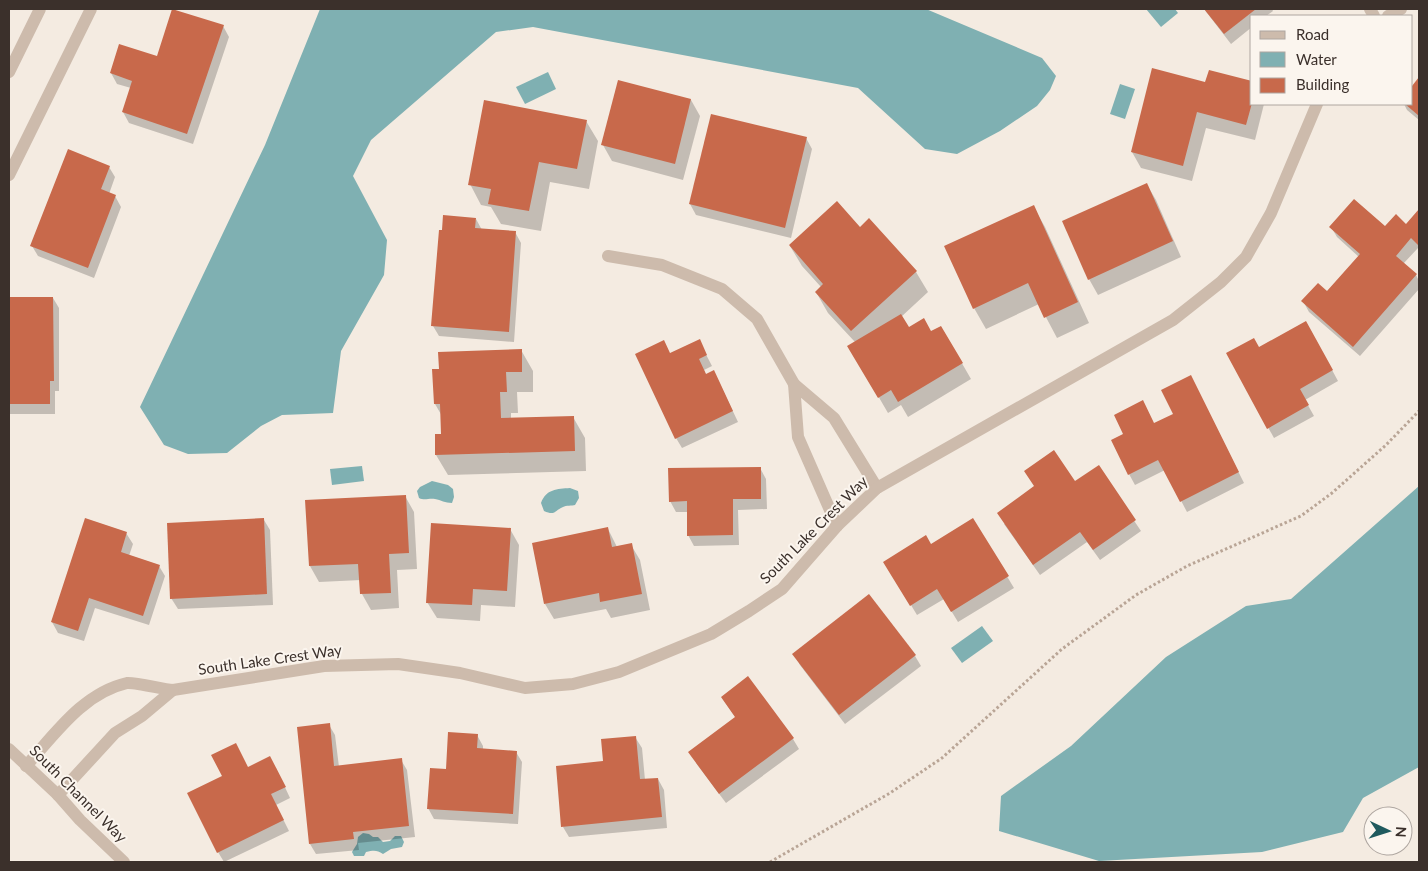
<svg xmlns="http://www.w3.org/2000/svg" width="1428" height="871" font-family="Lato,sans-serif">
<rect width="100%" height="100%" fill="#f4ebe1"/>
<g fill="#7fb0b2">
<path d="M320,9H926L1042,58L1056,76L1050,90L1037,106L1000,131L957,154L925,149L858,88L533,27L496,32L371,140L353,176L387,240L384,275L341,351L333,413L282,415L261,426L227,453L188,454L164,445L140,407L265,145Z"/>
<path d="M1146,9H1175L1178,13L1161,27Z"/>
<path d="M548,72L556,89L525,104L516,87Z"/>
<path d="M1120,84L1135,89L1125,119L1110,114Z"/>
<path d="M362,466L364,481L332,485L330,469Z"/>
<path d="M432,481L448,485L453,489L454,497L452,503C445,503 441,500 435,499C428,498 425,501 419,498L417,491L420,487Z"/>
<path d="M1419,486V767L1363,798L1343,832L1262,852L1099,861L999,831L1001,796L1071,746L1166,657L1246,606L1291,599Z"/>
<path d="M570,488L578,491L579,498L575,505C572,506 566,505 563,507C554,511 555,516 544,511L541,503C546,489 557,489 570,488Z"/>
<path d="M982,626L993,641L962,663L951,648Z"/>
<path d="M363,833L369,834L373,837H378L383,842L390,841L395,836H401L404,842L402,847L391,849L383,854C377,850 374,850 366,852L364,856H354L352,852L357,844L358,837Z"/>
</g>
<g fill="#0003">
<path d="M1204,9H1272L1273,11L1266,16H1252V27L1231,44Z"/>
<path d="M223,26L229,37L193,144L129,123L123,112L131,88L117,84L111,73L157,58Z"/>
<path d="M1419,79V120L1407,110L1404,104H1412V88Z"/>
<path d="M619,82L691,100L700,116L683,180L612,161L603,145Z"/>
<path d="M1206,83L1252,104H1264L1255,140L1206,128L1192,181L1141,168L1132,152Z"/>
<path d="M586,121L598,141L589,189L550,182L541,231L501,224L491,207L481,205L470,184Z"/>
<path d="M806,138L812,149L791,238L696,215L690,204Z"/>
<path d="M109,167L115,177L109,194L115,196L121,207L94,278L38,256L32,246Z"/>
<path d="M1147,185L1156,200L1181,257L1098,295L1089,279Z"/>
<path d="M1033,206L1045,227L1089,323L1057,338L1039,304L986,329L974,308Z"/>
<path d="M1419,211V249L1418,248L1403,264L1416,275L1419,281V289L1360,356L1309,312L1303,301L1327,292L1359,257L1337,237L1331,227L1385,228L1407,226Z"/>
<path d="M476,219L482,230L515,232L521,243L514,342L439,336L433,326Z"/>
<path d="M860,228L916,272L928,292L901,317L908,329L931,333L941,327L971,379L908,417L901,405L888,413L849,346L855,342L828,313L816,292L821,287L802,266L790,246Z"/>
<path d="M9,298H53L59,308V391H55V414H9Z"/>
<path d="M1306,322L1338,381L1305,400L1314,416L1274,438L1227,354L1259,349Z"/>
<path d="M699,341L712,366L704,370L706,375L719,382L738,422L682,448L676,438L670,354Z"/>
<path d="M521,350L533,371V392H517L518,413H511V419L573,417L585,438L586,471L448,475L436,455L442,435V416L435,404L434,371Z"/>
<path d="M1196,387L1244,483L1187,512L1165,470L1135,485L1129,474L1125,435L1155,425L1175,415Z"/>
<path d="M1098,467L1141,531L1100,560L1087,542L1040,575L1004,524L1075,483Z"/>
<path d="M760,468L766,479L767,509L738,510L739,545L694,546L688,535V512H676L670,501Z"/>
<path d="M405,496L414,512L417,569L397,570L399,608L371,610L362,594L361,580L319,582L310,566L307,501Z"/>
<path d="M264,520L270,530L273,605L178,609L171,598Z"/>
<path d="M973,520L1014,588L958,622L944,599L917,615L885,562L931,546Z"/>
<path d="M510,529L519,545L515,607L481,605L480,621L437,618L427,602Z"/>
<path d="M608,529L617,547L631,545L640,560L650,610L611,618L606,609L554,619L545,604Z"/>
<path d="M126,533L133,544L129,556L159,566L165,576L149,625L95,608L84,641L58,633L52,622Z"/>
<path d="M794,654L915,656L921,666L845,724L800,665Z"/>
<path d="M722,698L793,739L799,749L726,803L696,763L736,718Z"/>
<path d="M329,725L335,735L339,767L401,760L407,770L415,837L358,843L359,850L316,854L310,844Z"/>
<path d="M477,735L483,746V750L516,752L522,762L518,824L434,819L428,808L447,770Z"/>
<path d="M635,737L642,748L645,780L658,779L664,790L667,828L569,837L563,827Z"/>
<path d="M248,768H276L290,798L276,805L289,831L224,862L218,852Z"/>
</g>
<g fill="#c8694b">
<path d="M172,9L224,25L187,134L122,112L132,81L110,73L119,44L157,56Z"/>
<path d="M1204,9H1256L1224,34Z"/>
<path d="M1152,68L1205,82L1209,70L1252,81V103L1246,125L1197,112L1183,166L1131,152Z"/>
<path d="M1419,77V116L1405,104H1412V86Z"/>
<path d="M618,80L691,99L675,164L601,145Z"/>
<path d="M484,100L587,120L577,169L539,162L529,211L488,204L491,189L468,185Z"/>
<path d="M711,114L807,137L785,228L689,204Z"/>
<path d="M68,149L110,166L101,189L116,195L88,268L30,246Z"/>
<path d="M1147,183L1173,241L1088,280L1062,221Z"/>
<path d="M1354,199L1385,226L1396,214L1406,224L1419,209V246L1411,238L1396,256L1417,274L1353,347L1301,301L1318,283L1327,291L1360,254L1329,227Z"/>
<path d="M837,201L860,227L869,218L917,271L851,331L815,292L823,284L789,245Z"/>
<path d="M1034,205L1078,302L1044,318L1028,283L973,309L944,246Z"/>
<path d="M443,215L476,218L475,228L516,231L509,332L431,326L439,230H442Z"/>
<path d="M9,297H53L54,381H50V404H9Z"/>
<path d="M901,314L909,327L924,318L931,331L941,326L963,363L898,402L891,390L878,398L847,346Z"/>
<path d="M1306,321L1333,370L1300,389L1309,405L1267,429L1226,353L1254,338L1259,347Z"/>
<path d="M700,339L707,355L699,359L706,374L714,370L733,411L675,439L635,354L664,340L670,353Z"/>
<path d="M522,349V372H506L507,392H500L501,418L574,416L575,451L435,455V434H441L440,404H434L432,369H439L438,352Z"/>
<path d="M1191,375L1239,472L1180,502L1158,460L1128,475L1111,440L1123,434L1114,415L1143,400L1154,423L1173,414L1161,390Z"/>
<path d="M1054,450L1075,481L1099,465L1136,520L1093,550L1080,532L1033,565L997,513L1034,486L1024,471Z"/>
<path d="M761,467V499H733V535L687,536V501L669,502L668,468Z"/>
<path d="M406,495L409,553L389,554L391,593L360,594L358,564L309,566L305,500Z"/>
<path d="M85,518L127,532L121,552L160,565L143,616L89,598L78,631L51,622Z"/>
<path d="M264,518L267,594L170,599L167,523Z"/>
<path d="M973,518L1009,576L951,612L937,589L910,606L883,562L926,535L931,544Z"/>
<path d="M431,523L511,528L507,591L473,589L472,605L426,603Z"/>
<path d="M608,527L612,547L632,543L642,594L600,602L599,593L544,604L532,543Z"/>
<path d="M869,594L916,655L839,715L792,654Z"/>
<path d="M748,676L794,738L719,794L688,752L735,717L721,697Z"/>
<path d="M330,723L334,766L402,758L409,826L353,832L354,839L309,844L297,727Z"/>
<path d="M448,732L478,734L477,748L517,751L513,814L427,809L430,768L446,769Z"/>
<path d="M636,736L640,779L658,778L662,817L561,827L556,766L603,761L601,739Z"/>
<path d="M236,743L248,767L270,756L286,787L271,794L284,820L217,853L187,793L222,776L211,755Z"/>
</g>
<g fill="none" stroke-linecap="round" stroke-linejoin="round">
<path stroke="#b9a596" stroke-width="3" stroke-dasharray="2.5 2.5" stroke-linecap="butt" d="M770,862L890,793L942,758L1062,649L1136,595L1187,566L1301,516L1332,493L1386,445L1419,411"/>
<g stroke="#cdbbac" stroke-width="12">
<path d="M1370,9L1374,16"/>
<path d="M1388,16L1401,9"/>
<path d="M9,72L40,9"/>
<path d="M9,175L91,9"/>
<path d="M608,256L662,265L722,289L757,319L794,384"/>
<path d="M837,526L798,437L794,384L834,418L877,488"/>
<path d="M173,690L324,666L398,664L460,673L525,688L573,684L619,672L711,634L749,611L782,589L837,526L877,488L1173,320L1221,282L1246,257L1271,213L1317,104"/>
<path d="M9,749L58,795L80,820L124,862"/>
<path d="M26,766C55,734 83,693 127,683C135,682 162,689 173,690L142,716L115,733L58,795"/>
</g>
</g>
<g text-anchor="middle" stroke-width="4" stroke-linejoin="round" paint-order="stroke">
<g font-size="15" fill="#3b302b" stroke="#fbf5ee">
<text transform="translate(814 530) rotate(-45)" y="5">South Lake Crest Way</text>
<text transform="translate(270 660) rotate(-8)" y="5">South Lake Crest Way</text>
<text transform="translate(78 794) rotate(45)" y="5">South Channel Way</text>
</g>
</g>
<rect width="1428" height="871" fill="none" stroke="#3b302b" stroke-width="20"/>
<rect x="1250" y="15" width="162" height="90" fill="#fbf5ee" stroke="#aea6a0"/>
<rect x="1260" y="31" width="25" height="8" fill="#cdbbac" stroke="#aea6a0"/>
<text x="1296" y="40" font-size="15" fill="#3b302b">Road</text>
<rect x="1260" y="52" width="25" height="15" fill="#7fb0b2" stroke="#aea6a0"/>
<text x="1296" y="65" font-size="15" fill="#3b302b">Water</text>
<rect x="1260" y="78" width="25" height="15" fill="#c8694b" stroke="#aea6a0"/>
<text x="1296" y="90" font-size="15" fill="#3b302b">Building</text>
<g transform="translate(1388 831) rotate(94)"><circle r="24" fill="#fbf5ee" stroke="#aea6a0"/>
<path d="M0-4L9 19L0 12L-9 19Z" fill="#1f5a5e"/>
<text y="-8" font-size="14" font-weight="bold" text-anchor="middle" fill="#3b302b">N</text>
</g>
</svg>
